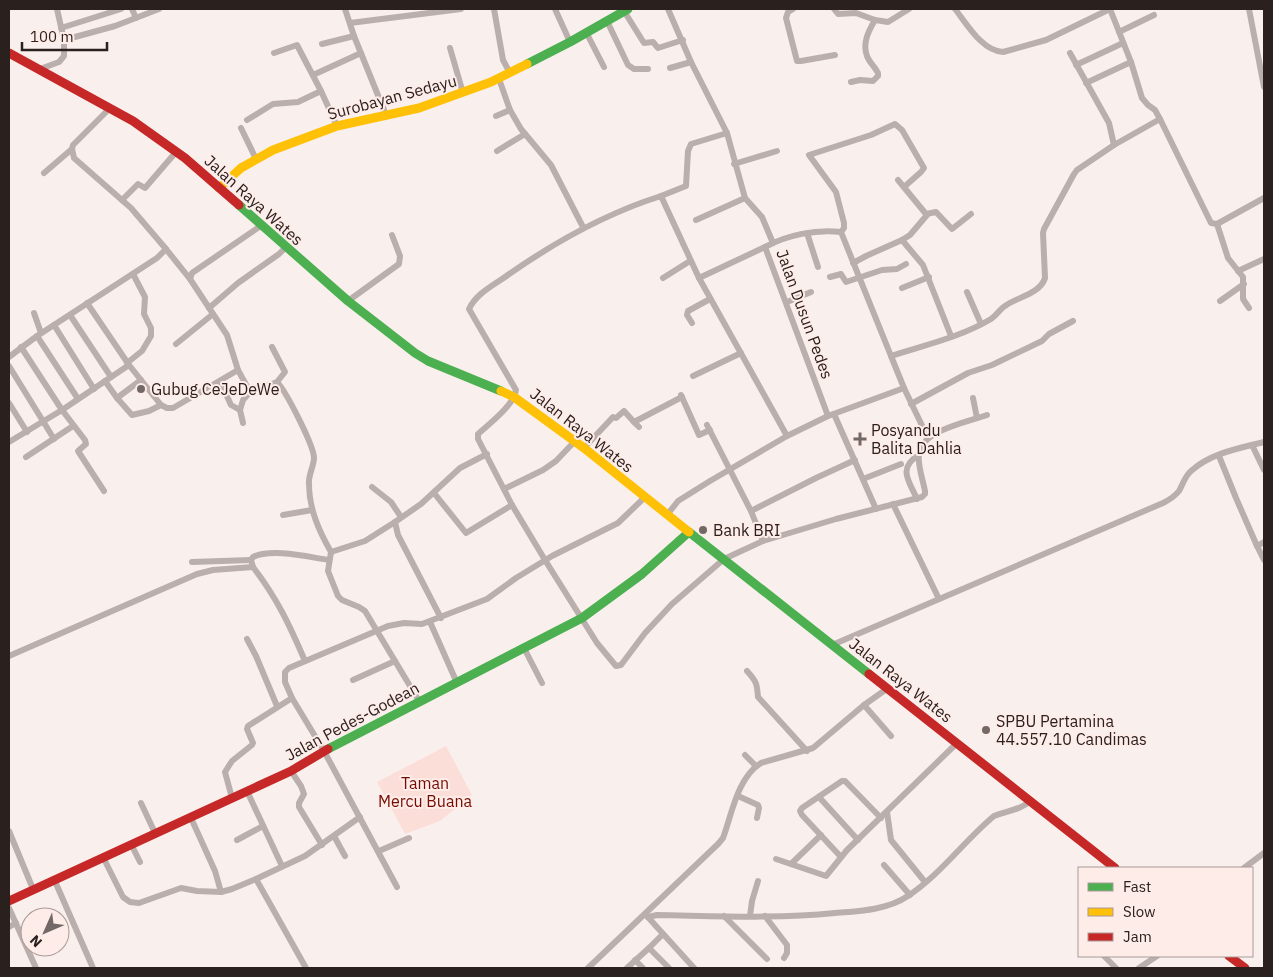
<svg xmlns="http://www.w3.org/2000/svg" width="1273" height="977" font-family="'IBM Plex Sans',sans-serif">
<rect width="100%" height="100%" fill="#f9f0ee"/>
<path fill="#fcded9" d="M446,746L472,795L440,821L405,834L377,782Z"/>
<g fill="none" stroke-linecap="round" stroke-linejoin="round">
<g stroke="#bbafad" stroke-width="6">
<path d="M132,9L136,18"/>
<path d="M345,9L354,36L386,115"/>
<path d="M494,9L503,60L510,73"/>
<path d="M555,9L570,42"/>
<path d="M668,9L691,62L727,133L745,198L762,217L773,243"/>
<path d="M793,9L788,12L786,18L797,61H801L835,55"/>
<path d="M834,9L838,14L856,13L875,20L888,22L909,9"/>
<path d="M955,9C967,24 982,51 1003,52L1046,40L1110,9"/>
<path d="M1249,9L1264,87"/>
<path d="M624,11L644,43L653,42L658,48L683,40"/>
<path d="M607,21L628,65L634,69H648"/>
<path d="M350,23L461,9"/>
<path d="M61,28L121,9"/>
<path d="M586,32L604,67"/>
<path d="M1119,32L1154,15"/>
<path d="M64,40L115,26L159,9"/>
<path d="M322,44L354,36"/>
<path d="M450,48L463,93"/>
<path d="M274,53L297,45L321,91"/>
<path d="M1070,53L1109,123L1114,145"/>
<path d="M1076,65L1123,43"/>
<path d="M670,68L691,62"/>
<path d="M40,69L59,62L64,56V40L57,9"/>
<path d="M313,75L361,53"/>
<path d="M499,79L510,110L521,129L551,165L583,227"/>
<path d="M851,82L860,80L873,81L878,76V73C875,67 869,62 867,56C862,43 869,30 875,20"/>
<path d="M1086,83L1131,62"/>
<path d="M496,116L510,110"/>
<path d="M1160,119L1211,223L1217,224L1264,198"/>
<path d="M247,120L273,104L298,102L321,91L337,126"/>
<path d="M241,128L256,159"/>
<path d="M497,151L525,134"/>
<path d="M734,164L777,151"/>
<path d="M44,173L72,149"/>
<path d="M898,180L926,214L936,212L952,229L971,214"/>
<path d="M661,196L686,186L688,151L691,144L727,133"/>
<path d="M122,200L138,184L145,188L176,152"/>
<path d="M696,220L745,198"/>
<path d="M1217,224L1228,258L1243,277V299L1249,308"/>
<path d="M841,232L844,228V223L836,192L809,155L871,135L895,124L902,130L924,168L921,172L904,187"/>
<path d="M807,233L818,267"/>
<path d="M902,240L910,235L927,215"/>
<path d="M166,249L190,279"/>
<path d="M853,263L866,256L902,240L923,265L951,336"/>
<path d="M1238,271L1264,259"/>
<path d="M830,277L841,274L846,282L882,270L897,269L906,264"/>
<path d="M663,278L690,261"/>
<path d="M699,278L765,247"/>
<path d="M902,288L929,277"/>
<path d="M967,292L981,324"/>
<path d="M348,301L399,264L400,256L392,235"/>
<path d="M1220,301L1244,284"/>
<path d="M787,302L811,292"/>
<path d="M87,303L129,365L161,405"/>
<path d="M209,308L238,283L279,254L286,247"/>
<path d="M34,313L41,333"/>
<path d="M70,315L111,377"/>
<path d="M692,323L687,315L688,311L710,299"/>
<path d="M54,325L94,389"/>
<path d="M37,336L78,399"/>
<path d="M176,344L213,314"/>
<path d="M21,347L62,410L85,440L86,444L78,451L104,491"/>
<path d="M272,347L285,372L277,382"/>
<path d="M9,357L37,336L157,258L166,249L131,208L74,158L72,149L73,145L110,108"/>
<path d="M127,363L142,351L151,336V328L144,314L145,297L133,274"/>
<path d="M9,366L54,439"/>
<path d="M693,376L741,353"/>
<path d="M141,380L117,398L132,415L149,411L161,405L167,408H173L238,370"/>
<path d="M105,381L117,398"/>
<path d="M220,381L231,405L240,410"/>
<path d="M904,388L928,438"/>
<path d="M250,392L238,370L227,335L190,279L192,273L262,225"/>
<path d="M681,395L699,435L710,430"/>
<path d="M973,398L977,418"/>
<path d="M9,403L27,432"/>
<path d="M911,404L968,373L992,365L1042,341L1049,334L1073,321"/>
<path d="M834,414L876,509"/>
<path d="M828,416L765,247C787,235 816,229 841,232L891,356"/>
<path d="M243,423L240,410L243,400L250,392L277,382C286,391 314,446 314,458C314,466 308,475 309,484C309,509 319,531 331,552L328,571L338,596L342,600L359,607L365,611L419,701"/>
<path d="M707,425L751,511L763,541"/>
<path d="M639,427L634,422L682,397"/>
<path d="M787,436L699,278L661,196C604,214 553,243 505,277C492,286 476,294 469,309L516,390C514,405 489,424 478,434V439L512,505L545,560L597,643L616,666L621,665L645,633L672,604L724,559L763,541L836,519L922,497L925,494V491C923,480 917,464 919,453C923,430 968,422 987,415"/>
<path d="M9,442L62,410L129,365"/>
<path d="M1252,445L1264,470"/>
<path d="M584,448L613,417L616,418L624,411L634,422"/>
<path d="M1219,456L1236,498L1257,546L1264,542"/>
<path d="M26,457L73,426"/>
<path d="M863,479L901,464"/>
<path d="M372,487L391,502L401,517"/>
<path d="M504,489L543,470L556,461L575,441"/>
<path d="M434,493L466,533L512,505"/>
<path d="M917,499C909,481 897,468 919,455"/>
<path d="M893,504L939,599"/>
<path d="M751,511L816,478L855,460"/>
<path d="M283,515L312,510"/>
<path d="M667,515L678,501L710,481L787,436L828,416L904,388L891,356C925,345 961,337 991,319C997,315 1000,309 1005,306C1017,297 1040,294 1045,278L1043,233L1044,229L1074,174L1077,170L1114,145L1160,119L1155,110L1148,105L1142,98L1131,62L1110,9"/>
<path d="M395,522L398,535L441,618"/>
<path d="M1257,546L1264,560"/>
<path d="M331,552L365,541L395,522L421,504L460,468L487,454"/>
<path d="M192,562L251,560"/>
<path d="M253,567L251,560L253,557C272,548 308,557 329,560"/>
<path d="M430,622L457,683"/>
<path d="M247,639L256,656L277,706"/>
<path d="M832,645L1163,503C1169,500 1175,496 1179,491C1183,484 1185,476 1191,471C1211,453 1240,448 1264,442"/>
<path d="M524,648L542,683"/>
<path d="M9,656L197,574L213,570L253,567C277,598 290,626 305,661"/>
<path d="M747,671C757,682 757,684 758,697L807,751"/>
<path d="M353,680L395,661"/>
<path d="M864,705L891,736"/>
<path d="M745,755L756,766"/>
<path d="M291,771L301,786L304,794L299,803V807L322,845"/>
<path d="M247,791L282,866"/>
<path d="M738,796L758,805L759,808L757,818"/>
<path d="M819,797L858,840"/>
<path d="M232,798L225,772L232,761L252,745L253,743L247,729L248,726L292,698"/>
<path d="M141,803L155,833"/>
<path d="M887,812L891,840L925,882"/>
<path d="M191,818L215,871L221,892"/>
<path d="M9,831L33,889"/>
<path d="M334,836L345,856"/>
<path d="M237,840L263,826"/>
<path d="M131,844L140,862"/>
<path d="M379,851L409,838"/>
<path d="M103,857L123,897L130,902L139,903L181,888L197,891L221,892L232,889L256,879L305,856L360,817"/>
<path d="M841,857L802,815L800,811L802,808L842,781H845L881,818"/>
<path d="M776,859L826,876L847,850L957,743"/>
<path d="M791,864L821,835"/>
<path d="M884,865L910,895"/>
<path d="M1244,868L1264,853"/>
<path d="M54,879L93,968"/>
<path d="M256,879L306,968"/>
<path d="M397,887L324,751L292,698L285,682V672L289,668L388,626L404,623L422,624L487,599L516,578L552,556L618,523L645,497"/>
<path d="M9,908L36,968"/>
<path d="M646,915L694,968"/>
<path d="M724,916L767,959"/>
<path d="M750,916L752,901L758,881"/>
<path d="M765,916L787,945V953L784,958"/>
<path d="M648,917L657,915C717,916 776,919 835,913C860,911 887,910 908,896C941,874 964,841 994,816C1006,811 1021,810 1030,801"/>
<path d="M9,927L16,923"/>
<path d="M649,948L663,934"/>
<path d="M1104,956L1116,968"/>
<path d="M635,960L643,968"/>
<path d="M588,968L718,844L723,838C732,814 737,778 761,763L813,748L864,705L888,688"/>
<path d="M627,968L649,948L669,968"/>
<path d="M1139,968L1157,956"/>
</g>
<g stroke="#4caf50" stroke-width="9">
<path d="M527,64L570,42L628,9"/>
<path d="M239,205L348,301L415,353L428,361L501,391"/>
<path d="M689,532L869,674"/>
<path d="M328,749L582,618L642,574L689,532"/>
</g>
<g stroke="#ffc107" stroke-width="9">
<path d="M219,188L241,168L273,150L337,126L419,108L491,82L527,64"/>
<path d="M501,391L514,397L584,448L689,532"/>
</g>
<g stroke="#c62828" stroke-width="9">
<path d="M9,53L133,121L185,158L239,205"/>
<path d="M869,674L1115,868"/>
<path d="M9,901L291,771L328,749"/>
<path d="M1229,956L1245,968"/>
</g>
</g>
<g fill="#726967" stroke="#feece9" stroke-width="2">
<circle cx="141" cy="389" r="5"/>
<path d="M857.5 431.5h5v5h5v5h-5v5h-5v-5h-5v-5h5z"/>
<circle cx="703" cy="530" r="5"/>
<circle cx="986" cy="730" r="5"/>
</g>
<g text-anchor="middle" stroke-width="4" stroke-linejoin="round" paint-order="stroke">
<g font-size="16" fill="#2a201e" stroke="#feece9">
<text transform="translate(392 97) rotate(-15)" y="6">Surobayan Sedayu</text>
<text transform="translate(254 200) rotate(42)" y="6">Jalan Raya Wates</text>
<text transform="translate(805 314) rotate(70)" y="6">Jalan Dusun Pedes</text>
<text transform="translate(582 430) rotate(38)" y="6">Jalan Raya Wates</text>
<text transform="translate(901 680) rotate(38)" y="6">Jalan Raya Wates</text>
<text transform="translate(352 721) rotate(-28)" y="6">Jalan Pedes-Godean</text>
</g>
<g font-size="16" fill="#2a201e" stroke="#feece9" text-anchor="start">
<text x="151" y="395">Gubug CeJeDeWe</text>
<text x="871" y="436">Posyandu<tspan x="871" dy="18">Balita Dahlia</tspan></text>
<text x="713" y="536">Bank BRI</text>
<text x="996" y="727">SPBU Pertamina<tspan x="996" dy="18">44.557.10 Candimas</tspan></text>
</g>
<g font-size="16" fill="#740b01" stroke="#feece9">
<text x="425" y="789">Taman<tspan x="425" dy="18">Mercu Buana</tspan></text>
</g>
</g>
<rect width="1273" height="977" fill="none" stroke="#2a201e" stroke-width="20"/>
<rect x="1078" y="867" width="175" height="90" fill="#feece9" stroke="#a99a98"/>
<rect x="1088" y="883" width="25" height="8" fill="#4caf50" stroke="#a99a98"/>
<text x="1123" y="892" font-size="15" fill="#2a201e">Fast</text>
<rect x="1088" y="908" width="25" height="8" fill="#ffc107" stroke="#a99a98"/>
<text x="1123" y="917" font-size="15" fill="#2a201e">Slow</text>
<rect x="1088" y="933" width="25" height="8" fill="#c62828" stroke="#a99a98"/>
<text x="1123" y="942" font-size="15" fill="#2a201e">Jam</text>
<g transform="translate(45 932) rotate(225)"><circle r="24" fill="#feece9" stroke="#a99a98"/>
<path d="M0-4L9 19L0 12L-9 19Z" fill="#726967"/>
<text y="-8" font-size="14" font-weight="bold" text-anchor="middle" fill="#2a201e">N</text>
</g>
<path d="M22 42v8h85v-8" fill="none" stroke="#2a201e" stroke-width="2.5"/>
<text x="30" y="42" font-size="15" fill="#2a201e" stroke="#feece9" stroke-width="4" paint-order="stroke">100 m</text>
</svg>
